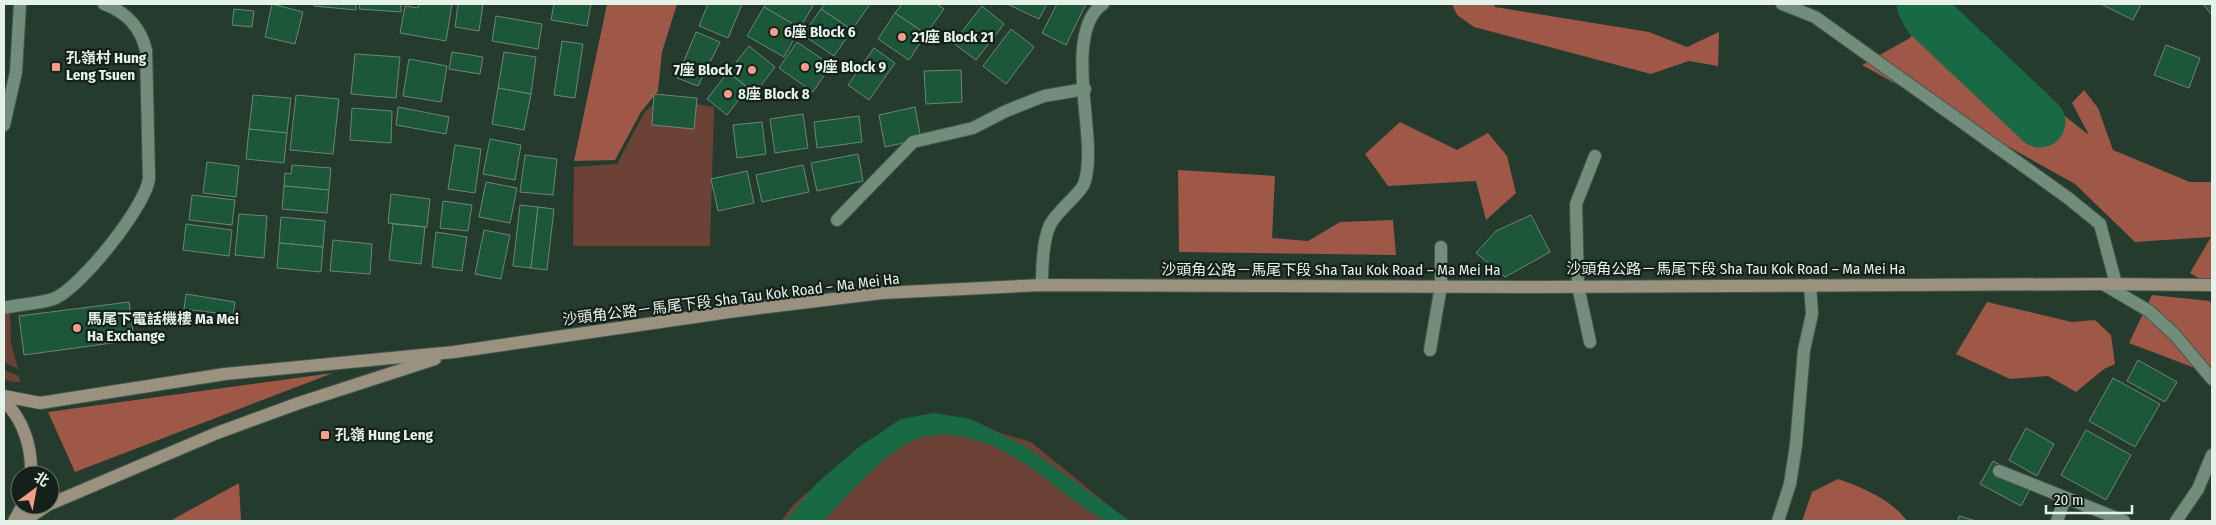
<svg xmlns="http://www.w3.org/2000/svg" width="2216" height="525" font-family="'Fira Sans Condensed','Noto Sans SC',sans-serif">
<rect width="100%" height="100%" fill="#243b2e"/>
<g fill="#6c4237">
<path d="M660,98L714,107L710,246H573L574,167L617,164L644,113Z"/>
<path d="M4,312L10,313L11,343L18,369L4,362Z"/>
<path d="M4,370L19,376L20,382H12L4,379Z"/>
<path d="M946,417L1031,442L1128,521H781L794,504L863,445Z"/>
</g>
<g fill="#9f5847">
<path d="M607,4H677L662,52L658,91L641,112L615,160L574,161Z"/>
<path d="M1452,4H1493L1495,7L1649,32L1687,47L1719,32L1718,66L1689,61L1651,74L1474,27L1457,15Z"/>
<path d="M1936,4H1946L1995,61L2089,135L2072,103L2084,90L2098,108L2113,150L2190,182H2212V286L2190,273L2211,237L2135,242L2075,184L1862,65L1910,38Z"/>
<path d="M1400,122L1457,150L1488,133L1507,156L1516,193L1486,220L1476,181L1388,186L1365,154Z"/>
<path d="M1178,170L1275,176L1272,238L1308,241L1340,222L1393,220L1396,255L1179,252Z"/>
<path d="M2152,295L2210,301L2212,307V367L2200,370L2129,343Z"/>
<path d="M1987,302L2072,322L2095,320L2111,335L2115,364L2104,369L2076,392L2048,376L2010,379L1956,354Z"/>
<path d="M333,373L75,472L48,412Z"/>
<path d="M1838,479C1863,488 1891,499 1907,521H1802L1812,492Z"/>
<path d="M239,483L241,521H170Z"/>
</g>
<path fill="#186a44" d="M934,413L971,419L1025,446L1130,521C1123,521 1114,523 1107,521C1098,520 1063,492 1054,485C1013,452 949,413 898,449C870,469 847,496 824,521H785L817,483L859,447L901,419Z"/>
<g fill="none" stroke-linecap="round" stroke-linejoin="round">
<path stroke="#186a44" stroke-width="51" d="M1922,4L1928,16L2040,122"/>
</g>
<g fill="#1c573a" stroke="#6d8676">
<path d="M272,4L303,12L295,44L265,37Z"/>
<path d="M314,4H356V10L314,6Z"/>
<path d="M360,4H401V12L359,9Z"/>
<path d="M419,4H452L446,41L400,33L405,6L418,8Z"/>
<path d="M458,4H483L479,31L455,27Z"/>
<path d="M554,4H591L587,26L551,20Z"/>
<path d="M708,4H742L728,38L699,26Z"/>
<path d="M766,4H814L800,28L764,7Z"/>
<path d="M825,4H870L852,30L821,9Z"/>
<path d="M902,4H937L944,9L926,34L895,13Z"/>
<path d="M1007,4H1047L1039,19Z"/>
<path d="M1057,4H1086L1066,45L1042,33Z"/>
<path d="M2101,4H2141L2133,20Z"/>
<path d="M2203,4H2212V15Z"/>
<path d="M982,6L1004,24L976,60L953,43Z"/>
<path d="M764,7L800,28L784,57L747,36Z"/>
<path d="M234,9L254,11L252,27L232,25Z"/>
<path d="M821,9L852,30L834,56L803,35Z"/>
<path d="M895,13L926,34L909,60L878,39Z"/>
<path d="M496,16L542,24L538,49L492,41Z"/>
<path d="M1011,29L1034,47L1006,84L983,66Z"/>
<path d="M696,32L720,42L698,86L677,78Z"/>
<path d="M562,41L583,44L575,98L554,95Z"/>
<path d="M797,42L831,65L813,92L779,68Z"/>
<path d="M2166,45L2200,58L2189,88L2154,75Z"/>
<path d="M749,46L775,67L755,93L728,72Z"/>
<path d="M874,48L895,63L869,100L848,85Z"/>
<path d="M452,52L483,57L480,74L449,69Z"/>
<path d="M504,52L536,57L531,94L498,88Z"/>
<path d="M355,54L400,57L396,98L351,94Z"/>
<path d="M409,59L447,66L441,102L403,96Z"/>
<path d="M961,70L962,102L926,104L924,71Z"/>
<path d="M728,72L748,88L727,115L707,99Z"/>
<path d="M498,88L531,94L524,130L492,124Z"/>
<path d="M654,94L697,98L694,129L652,125Z"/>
<path d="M253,95L291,98L287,133L249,129Z"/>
<path d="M296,95L339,99L333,154L290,150Z"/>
<path d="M398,107L449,117L446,134L396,125Z"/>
<path d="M915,107L921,139L885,147L879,115Z"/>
<path d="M352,108L392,111L391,143L350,140Z"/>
<path d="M803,114L808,148L775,153L770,119Z"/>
<path d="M859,116L862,142L817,148L814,122Z"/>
<path d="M762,122L766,154L737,158L733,125Z"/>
<path d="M249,129L287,133L284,163L246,159Z"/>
<path d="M490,139L521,145L515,180L483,174Z"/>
<path d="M455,145L481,149L475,193L448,189Z"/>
<path d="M858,154L863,181L817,191L811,163Z"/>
<path d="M525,155L557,159L553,195L520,192Z"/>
<path d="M207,162L239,166L236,197L203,193Z"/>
<path d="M292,165L331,168L329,190L284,186L285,173L291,174Z"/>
<path d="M803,165L809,192L762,202L756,175Z"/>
<path d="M747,171L754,203L718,211L711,179Z"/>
<path d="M486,182L517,188L510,223L479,217Z"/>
<path d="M284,186L329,190L327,213L282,209Z"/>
<path d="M391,194L430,199L427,227L388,223Z"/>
<path d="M192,195L235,200L232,225L189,220Z"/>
<path d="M443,201L472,205L468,231L440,228Z"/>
<path d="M520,205L538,207L531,268L513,266Z"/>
<path d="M538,207L554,209L547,270L531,268Z"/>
<path d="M239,214L267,216L264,258L235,255Z"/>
<path d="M1531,215L1550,252L1505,277L1476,253L1496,231Z"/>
<path d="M281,217L325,221L323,247L279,243Z"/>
<path d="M186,224L232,230L229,256L183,250Z"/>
<path d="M393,224L425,227L421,264L389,260Z"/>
<path d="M484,230L510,235L501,279L475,274Z"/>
<path d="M436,232L467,237L462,271L432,267Z"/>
<path d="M333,240L372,244L370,274L330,271Z"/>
<path d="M279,243L323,247L321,272L277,268Z"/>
<path d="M186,294L235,302L233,315L184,309Z"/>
<path d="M129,302L134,340L24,355L19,316Z"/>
<path d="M2138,360L2177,382L2165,402L2127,381Z"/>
<path d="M2113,378L2160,404L2135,447L2089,421Z"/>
<path d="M2026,428L2054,444L2037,476L2009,460Z"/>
<path d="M2086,430L2131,455L2106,500L2061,475Z"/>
<path d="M1993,461L2033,483L2021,506L1980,484Z"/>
<path d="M1959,516L1976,521H1958Z"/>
</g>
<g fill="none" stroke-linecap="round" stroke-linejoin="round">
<g stroke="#44584d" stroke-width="14">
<g id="service">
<path d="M1782,4L1815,17L2068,198L2100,224L2116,284"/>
<path d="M837,220L913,142L973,128L1006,111L1044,96L1085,89"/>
<path d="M4,308C19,304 38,304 53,299C79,290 147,205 149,178L146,50C140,26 126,12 104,4"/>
<path d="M1590,342L1578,286L1576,204L1595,156"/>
<path d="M1430,350L1441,286V247"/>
<path d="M1999,471L2124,521"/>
<path d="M2057,521L2065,498"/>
<path d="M2176,521L2198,489L2212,455"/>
</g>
</g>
<g stroke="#44584d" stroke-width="14">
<g id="minor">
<path d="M2103,284L2149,311L2175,335L2212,379"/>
<path d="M1042,285C1042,269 1043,239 1050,225C1056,212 1080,194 1084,184C1087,176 1088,162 1088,154C1089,115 1067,28 1103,4"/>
<path d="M1778,521L1790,484L1796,445L1804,350L1812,314L1810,285"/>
</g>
</g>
<g stroke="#44584d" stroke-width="14">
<path id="tertiary" d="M4,125L16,72L20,4"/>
</g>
<g stroke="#44584d" stroke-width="14">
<g id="secondary">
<path d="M4,396L40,403L225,374L454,352L736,311L882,293L1042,285L1539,287L2103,284L2212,285"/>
<path d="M4,401C24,420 32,448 31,475"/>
<path d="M50,504L217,433L299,403L435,359"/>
<path d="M14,521L23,505"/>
<path d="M24,521L48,505"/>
</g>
</g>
<use href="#service" stroke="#738d7d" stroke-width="12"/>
<use href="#minor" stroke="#738d7d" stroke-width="12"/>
<use href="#tertiary" stroke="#738d7d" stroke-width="12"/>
<use href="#secondary" stroke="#9a917f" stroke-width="12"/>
</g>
<g fill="#f49e89" stroke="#16201a" stroke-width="2">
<circle cx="774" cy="32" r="5"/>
<circle cx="902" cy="37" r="5"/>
<rect x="51" y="62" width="10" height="10" rx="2.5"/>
<circle cx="805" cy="67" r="5"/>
<circle cx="752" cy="70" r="5"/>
<circle cx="728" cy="94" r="5"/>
<circle cx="77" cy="328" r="5"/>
<rect x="320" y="430" width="10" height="10" rx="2.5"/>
</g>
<g text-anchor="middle" stroke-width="4.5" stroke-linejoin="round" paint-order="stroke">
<g font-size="15" font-weight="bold" fill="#e4f2e9" stroke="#16201a" text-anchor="start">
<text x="784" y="37">6座 Block 6</text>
<text x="912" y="42">21座 Block 21</text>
<text x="66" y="63">孔嶺村 Hung<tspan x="66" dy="17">Leng Tsuen</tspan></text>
<text x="815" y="72">9座 Block 9</text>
<text x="742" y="75" text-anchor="end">7座 Block 7</text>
<text x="738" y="99">8座 Block 8</text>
<text x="87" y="324">馬尾下電話機樓 Ma Mei<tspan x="87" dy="17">Ha Exchange</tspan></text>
<text x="335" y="440">孔嶺 Hung Leng</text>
</g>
<g font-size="15" fill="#e4f2e9" stroke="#16201a">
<text x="1736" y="274">沙頭角公路－馬尾下段 Sha Tau Kok Road – Ma Mei Ha</text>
<text x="1331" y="275">沙頭角公路－馬尾下段 Sha Tau Kok Road – Ma Mei Ha</text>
<text transform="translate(731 299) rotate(-7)" y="5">沙頭角公路－馬尾下段 Sha Tau Kok Road – Ma Mei Ha</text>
</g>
</g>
<rect width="2216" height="525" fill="none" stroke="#e4f2e9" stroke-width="10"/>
<g transform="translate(35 490) rotate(32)"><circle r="24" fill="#16201a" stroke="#68746d"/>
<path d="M0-4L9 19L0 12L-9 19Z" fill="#f49e89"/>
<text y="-8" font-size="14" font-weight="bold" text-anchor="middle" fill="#e4f2e9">北</text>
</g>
<path d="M2046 505v8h86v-8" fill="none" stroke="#e4f2e9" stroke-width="2.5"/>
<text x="2054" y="505" font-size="15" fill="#e4f2e9" stroke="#16201a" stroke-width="4" paint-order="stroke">20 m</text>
</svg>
